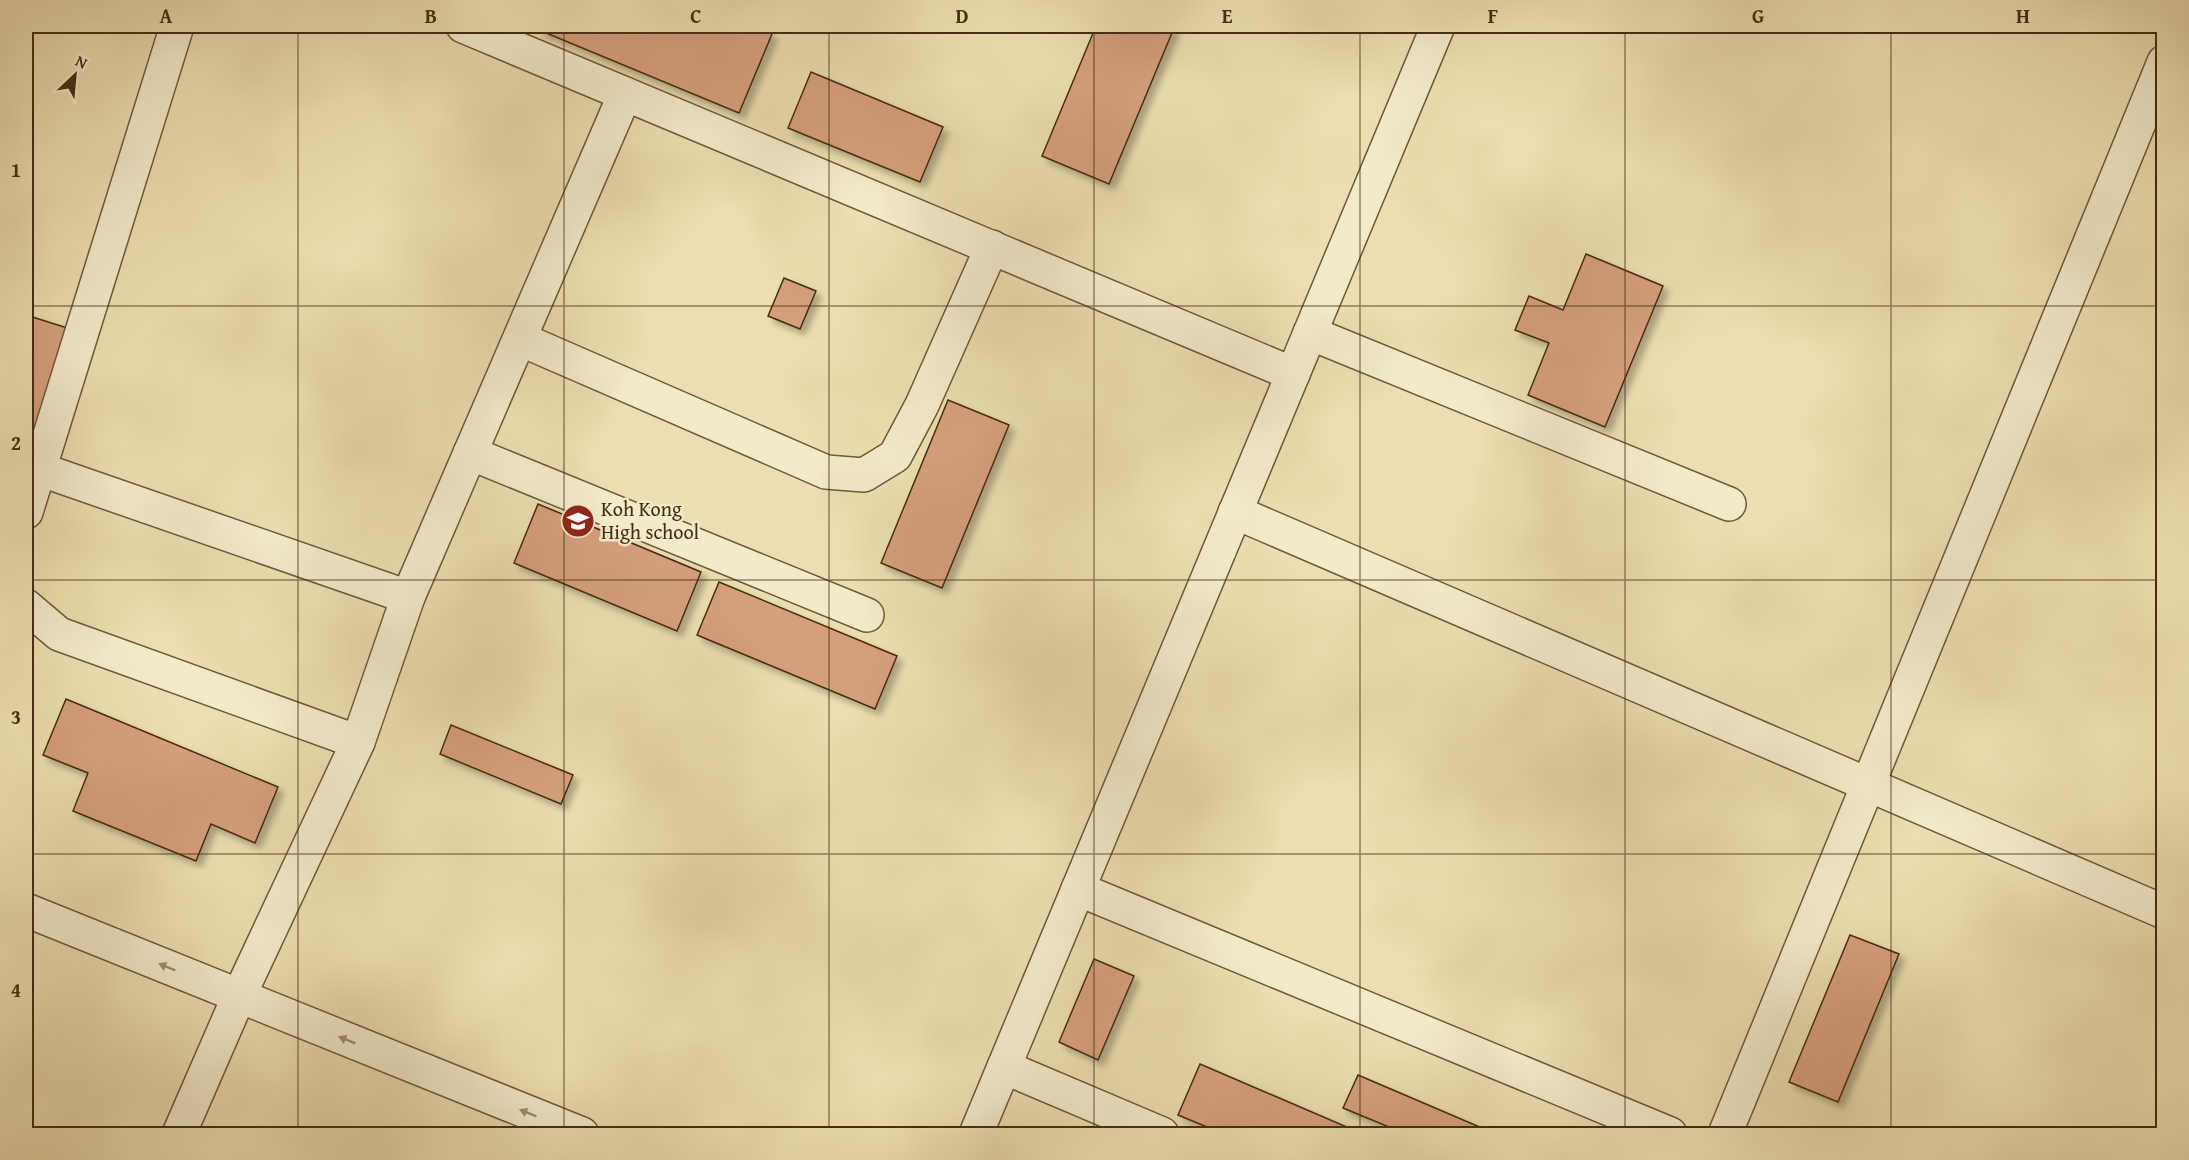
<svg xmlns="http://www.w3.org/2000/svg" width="2189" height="1160" font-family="'Gentium Book Plus',serif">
<defs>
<filter id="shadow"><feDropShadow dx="5.5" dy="5.5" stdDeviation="3" flood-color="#0004"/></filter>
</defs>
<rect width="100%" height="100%" fill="#ecdeb0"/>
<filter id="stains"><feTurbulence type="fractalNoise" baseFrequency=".00333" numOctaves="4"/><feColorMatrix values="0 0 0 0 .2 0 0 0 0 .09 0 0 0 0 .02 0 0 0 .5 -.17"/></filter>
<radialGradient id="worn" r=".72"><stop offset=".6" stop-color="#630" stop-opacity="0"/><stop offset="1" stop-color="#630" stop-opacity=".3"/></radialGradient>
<g fill="#d59f7c" stroke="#442d10" stroke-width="1.5" filter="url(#shadow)">
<path d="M540,26H752L772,34L739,113L539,30Z"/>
<path d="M1096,26H1167L1174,28L1109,184L1042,156Z"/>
<path d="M811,72L943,127L920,182L788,128Z"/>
<path d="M1586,254L1663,286L1605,427L1528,395L1549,343L1515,330L1529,296L1563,310Z"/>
<path d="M784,278L816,291L800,329L768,316Z"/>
<path d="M26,315L77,331L26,509Z"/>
<path d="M948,400L1009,425L942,588L881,563Z"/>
<path d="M538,504L701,572L677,631L514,563Z"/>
<path d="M719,582L897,656L875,709L697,635Z"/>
<path d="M66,699L278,787L255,843L211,824L196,861L73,811L88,773L43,755Z"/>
<path d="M451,725L573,775L561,804L440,754Z"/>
<path d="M1850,935L1899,954L1838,1102L1789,1082Z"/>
<path d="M1094,959L1134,976L1098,1060L1059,1042Z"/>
<path d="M1200,1064L1363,1134H1224L1178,1115Z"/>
<path d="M1358,1075L1496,1134H1406L1343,1108Z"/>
</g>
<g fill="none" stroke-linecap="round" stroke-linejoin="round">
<g stroke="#6e5938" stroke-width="36">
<g id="minor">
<path d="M463,26L1293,374"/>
<path d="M1310,333L1729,504"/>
<path d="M520,339L826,472L864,475L895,456L922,405L992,247"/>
<path d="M470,453L867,615"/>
<path d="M39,469L408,597"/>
<path d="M26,512L177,26"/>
<path d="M1235,512L2164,912"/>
<path d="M26,606L59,634L358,742"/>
<path d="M1078,889L1670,1134"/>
<path d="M26,910L582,1134"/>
<path d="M1004,1067L1162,1134"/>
<path d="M179,1134L239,996L358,742L408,597L625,94"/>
<path d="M976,1134L1438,26"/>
<path d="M1725,1134L2164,62"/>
</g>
</g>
<use href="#minor" stroke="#f3eacc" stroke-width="33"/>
</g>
<defs><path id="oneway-solid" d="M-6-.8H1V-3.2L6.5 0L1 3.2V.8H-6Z" transform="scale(1.5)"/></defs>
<g fill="#9c8c6e">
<use href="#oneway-solid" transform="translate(167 967) rotate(-158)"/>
<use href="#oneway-solid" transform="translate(347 1040) rotate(-158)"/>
<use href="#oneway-solid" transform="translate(528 1113) rotate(-158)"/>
</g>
<path fill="none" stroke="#442d10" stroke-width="1.5" stroke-opacity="0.55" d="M298,26V1134M564,26V1134M829,26V1134M1094,26V1134M1360,26V1134M1625,26V1134M1891,26V1134M26,306H2164M26,580H2164M26,854H2164"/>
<defs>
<g id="school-disc" transform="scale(1.725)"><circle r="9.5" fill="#8f2418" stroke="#f3eacc"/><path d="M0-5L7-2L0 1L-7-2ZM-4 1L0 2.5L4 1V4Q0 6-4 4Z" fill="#fff"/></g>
</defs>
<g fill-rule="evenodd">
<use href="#school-disc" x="578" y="521"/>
</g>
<g text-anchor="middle" stroke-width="5" stroke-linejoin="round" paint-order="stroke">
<g font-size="20" fill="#442d10" stroke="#f3eacc" text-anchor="start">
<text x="601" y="516">Koh Kong<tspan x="601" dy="23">High school</tspan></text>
</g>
</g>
<rect width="2189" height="1160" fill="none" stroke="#ecdeb0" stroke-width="66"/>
<g transform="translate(75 75) rotate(26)" stroke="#f3eacc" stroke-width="4.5" paint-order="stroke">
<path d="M0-4.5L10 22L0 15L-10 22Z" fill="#442d10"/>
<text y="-9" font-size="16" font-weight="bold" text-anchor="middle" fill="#442d10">N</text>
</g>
<rect x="33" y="33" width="2123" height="1094" fill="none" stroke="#442d10" stroke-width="2"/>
<g font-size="20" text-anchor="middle" font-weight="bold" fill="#442d10">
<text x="166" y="23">A</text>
<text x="431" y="23">B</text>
<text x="696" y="23">C</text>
<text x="962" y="23">D</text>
<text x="1227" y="23">E</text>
<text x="1493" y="23">F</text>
<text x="1758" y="23">G</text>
<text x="2023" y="23">H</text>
<text x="16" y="177">1</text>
<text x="16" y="450">2</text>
<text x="16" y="724">3</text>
<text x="16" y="997">4</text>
</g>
<rect width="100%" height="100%" filter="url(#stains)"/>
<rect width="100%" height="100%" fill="url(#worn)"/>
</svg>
